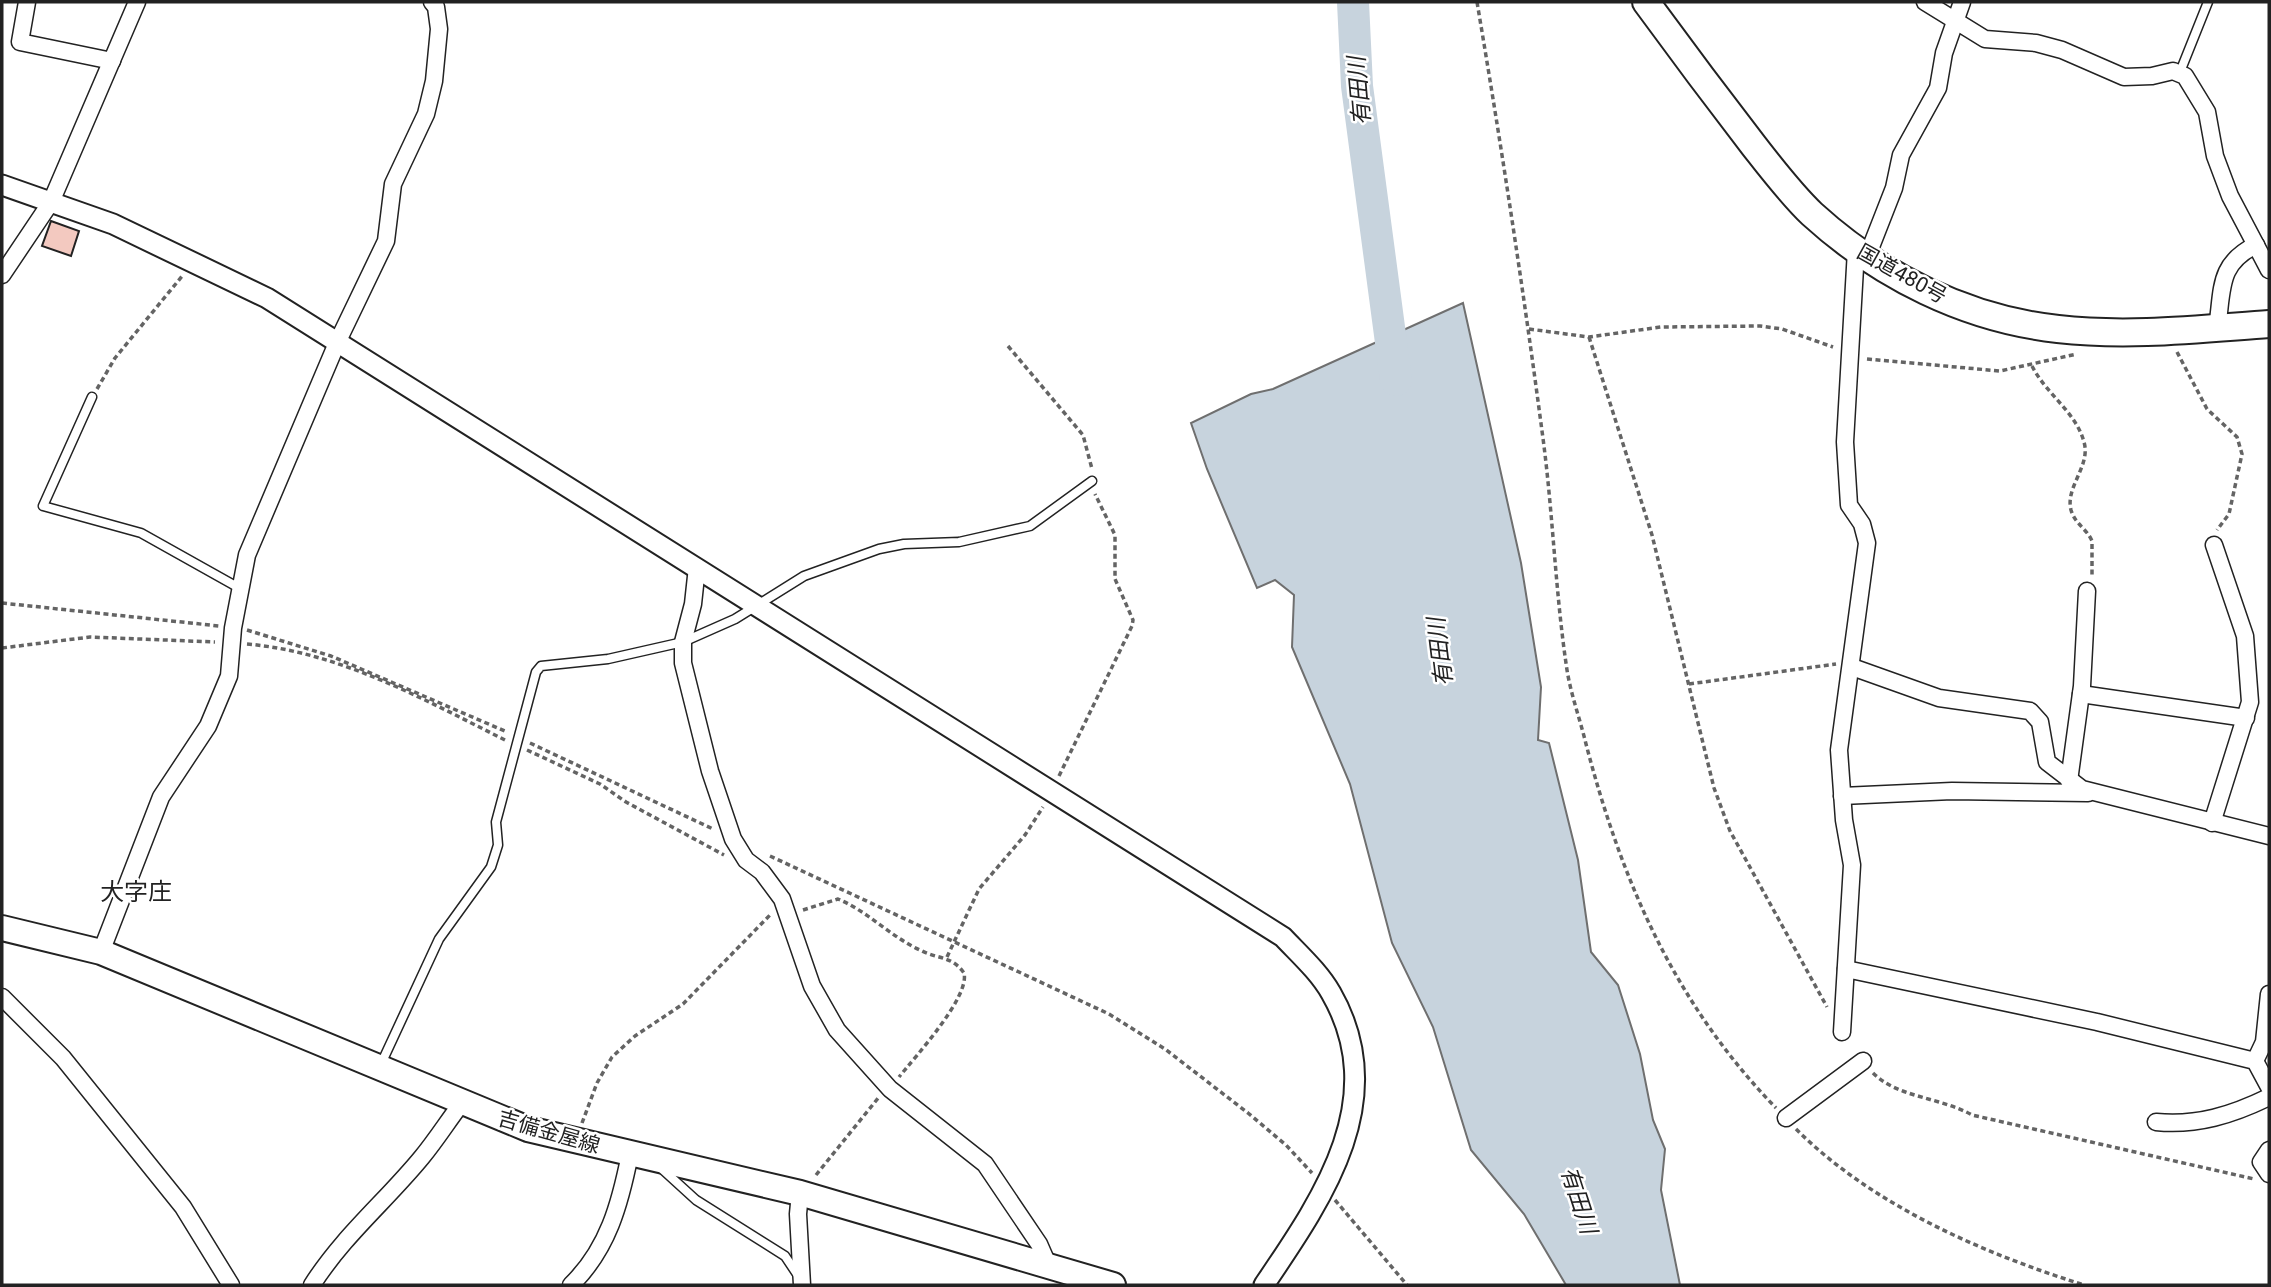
<svg xmlns="http://www.w3.org/2000/svg" width="2271" height="1287" font-family="Roboto,'Noto Sans JP',sans-serif">
<rect width="100%" height="100%" fill="#fff"/>
<path fill="#c7d3dd" stroke="#6f6f6f" stroke-width="2" d="M1463,303L1521,563L1541,687L1538,740L1549,743L1578,860L1591,952L1618,985L1640,1054L1653,1120L1665,1149L1661,1190L1680,1285H1566L1524,1214L1471,1150L1433,1027L1392,943L1350,784L1292,647L1294,595L1275,580L1257,588L1207,469L1191,423L1251,394L1273,389Z"/>
<g fill="none" stroke-linecap="round" stroke-linejoin="round">
<path stroke="#c7d3dd" stroke-width="32" d="M1353,2L1357,86L1396,380"/>
</g>
<path fill="#f3c9c0" stroke="#222" stroke-width="2" d="M51,221L79,231L71,256L42,246Z"/>
<g fill="none" stroke-linecap="round" stroke-linejoin="round">
<g stroke="#222" stroke-width="11">
<g id="service">
<path d="M2180,72L2208,2"/>
<path d="M92,397L43,506L141,533L241,589"/>
<path d="M381,1064L439,939L491,867L498,845L496,822L536,672L541,666L608,659L683,642L735,619L804,576L879,549L904,544L959,542L1030,526L1092,481"/>
<path d="M662,1169L696,1200L785,1256L797,1274"/>
</g>
</g>
<g stroke="#222" stroke-width="19">
<g id="minor">
<path d="M27,2L20,42L112,61"/>
<path d="M1925,2L1985,39L2036,43L2062,50L2124,77L2152,76L2173,71L2185,76L2207,112L2215,156L2230,196L2269,270"/>
<path d="M1867,257L1894,188L1901,155L1938,88L1944,53L1962,2"/>
<path d="M2,275L51,202L137,2"/>
<path d="M2217,328C2223,290 2217,264 2256,245"/>
<path d="M697,567L693,604L683,642V663L710,771L733,839L746,860L762,872L782,899L812,986L837,1030L890,1089L985,1164L1039,1244L1049,1267"/>
<path d="M1852,667L1939,698L2030,711L2040,722L2047,762L2082,789L2269,836"/>
<path d="M2081,694L2246,718"/>
<path d="M2069,781L2082,686L2087,591"/>
<path d="M1842,796L1952,791L2088,793"/>
<path d="M2212,823L2250,702L2245,636L2214,545"/>
<path d="M101,952L161,797L208,726L229,676L233,628L247,555L337,343L386,241L393,184L426,114L434,81L439,29L436,7L432,2"/>
<path d="M1846,969L2097,1022L2255,1061L2269,1087"/>
<path d="M2,997L63,1058L183,1207L231,1285"/>
<path d="M1842,1032L1852,865L1844,820L1839,750L1867,543L1862,524L1849,505L1845,442L1856,250"/>
<path d="M2255,1061L2264,1042L2269,994"/>
<path d="M1786,1118L1863,1061"/>
<path d="M2156,1122C2197,1126 2232,1115 2269,1097"/>
<path d="M2269,1150L2261,1162L2269,1174"/>
<path d="M800,1193L798,1214L802,1285"/>
<path d="M312,1285C344,1235 386,1201 422,1157C436,1140 448,1121 461,1104"/>
<path d="M571,1285C608,1249 620,1204 630,1154"/>
</g>
</g>
<g stroke="#222" stroke-width="23">
<path id="tertiary" d="M2,185L113,224L267,298L1283,937C1300,955 1319,972 1331,993C1392,1099 1323,1198 1264,1285"/>
</g>
<g stroke="#222" stroke-width="28">
<path id="primary" d="M2,928L101,952L528,1129L800,1193L1113,1285"/>
</g>
<g stroke="#222" stroke-width="30">
<path id="trunk" d="M1646,2C1681,50 1717,98 1754,146C1772,169 1791,194 1812,214C1880,276 1966,319 2058,329C2128,337 2199,329 2269,324"/>
</g>
<g stroke="#646464" stroke-width="3.5" stroke-dasharray="5 3.5" stroke-linecap="butt">
<path d="M1477,2C1501,144 1523,287 1542,431C1553,510 1555,591 1567,670C1571,695 1580,719 1586,744C1622,882 1675,1004 1776,1108"/>
<path d="M1529,329L1589,337L1661,327L1760,326L1782,329L1833,347"/>
<path d="M1589,337L1652,535L1714,788L1730,831L1827,1007"/>
<path d="M1008,346L1083,435L1092,469"/>
<path d="M2177,352L2207,409L2237,437L2242,454L2229,514L2217,530"/>
<path d="M1867,359L2000,371L2077,354"/>
<path d="M2032,366C2046,394 2076,412 2084,442C2091,466 2065,487 2071,510C2075,524 2087,529 2092,541V576"/>
<path d="M97,389L115,358L183,275"/>
<path d="M2,603L219,626"/>
<path d="M247,630L331,656L507,732"/>
<path d="M247,644C340,652 425,700 507,741"/>
<path d="M2,648L90,637L215,642"/>
<path d="M1689,684L1836,664"/>
<path d="M530,743L713,829"/>
<path d="M527,750L600,784L626,802L724,855"/>
<path d="M1059,776L1132,626L1133,620L1115,579V535L1095,494"/>
<path d="M770,856L1109,1014L1165,1049L1248,1113L1286,1145L1312,1173"/>
<path d="M803,910L838,899C869,912 892,938 922,951C938,959 952,956 964,973C970,997 915,1057 899,1077"/>
<path d="M947,957L979,889L1025,835L1043,807"/>
<path d="M1873,1073C1898,1098 1940,1097 1972,1115L2254,1179"/>
<path d="M582,1123L597,1083L612,1057L635,1036L683,1004L770,915"/>
<path d="M1796,1129C1872,1205 1982,1253 2084,1285"/>
<path d="M816,1175L879,1097"/>
<path d="M1335,1200L1407,1285"/>
</g>
<use href="#service" stroke="#fff" stroke-width="8"/>
<use href="#minor" stroke="#fff" stroke-width="16"/>
<use href="#tertiary" stroke="#fff" stroke-width="19"/>
<use href="#primary" stroke="#fff" stroke-width="24"/>
<use href="#trunk" stroke="#fff" stroke-width="26"/>
</g>
<g text-anchor="middle" stroke-width="5" stroke-linejoin="round" paint-order="stroke">
<g font-size="21" fill="#222" stroke="#fff">
<text transform="translate(1902 274) rotate(29)" y="7">国道480号</text>
<text transform="translate(549 1132) rotate(16)" y="7">吉備金屋線</text>
</g>
<g font-size="23" font-style="italic" fill="#222" stroke="#fff">
<text transform="translate(1359 91) rotate(-95)" y="8">有田川</text>
<text transform="translate(1440 652) rotate(-97)" y="8">有田川</text>
<text transform="translate(1579 1200) rotate(72)" y="8">有田川</text>
</g>
<g font-size="24" fill="#222" stroke="#fff">
<text x="136" y="900">大字庄</text>
</g>
</g>
<rect width="2271" height="1287" fill="none" stroke="#222222" stroke-width="7"/>
</svg>
